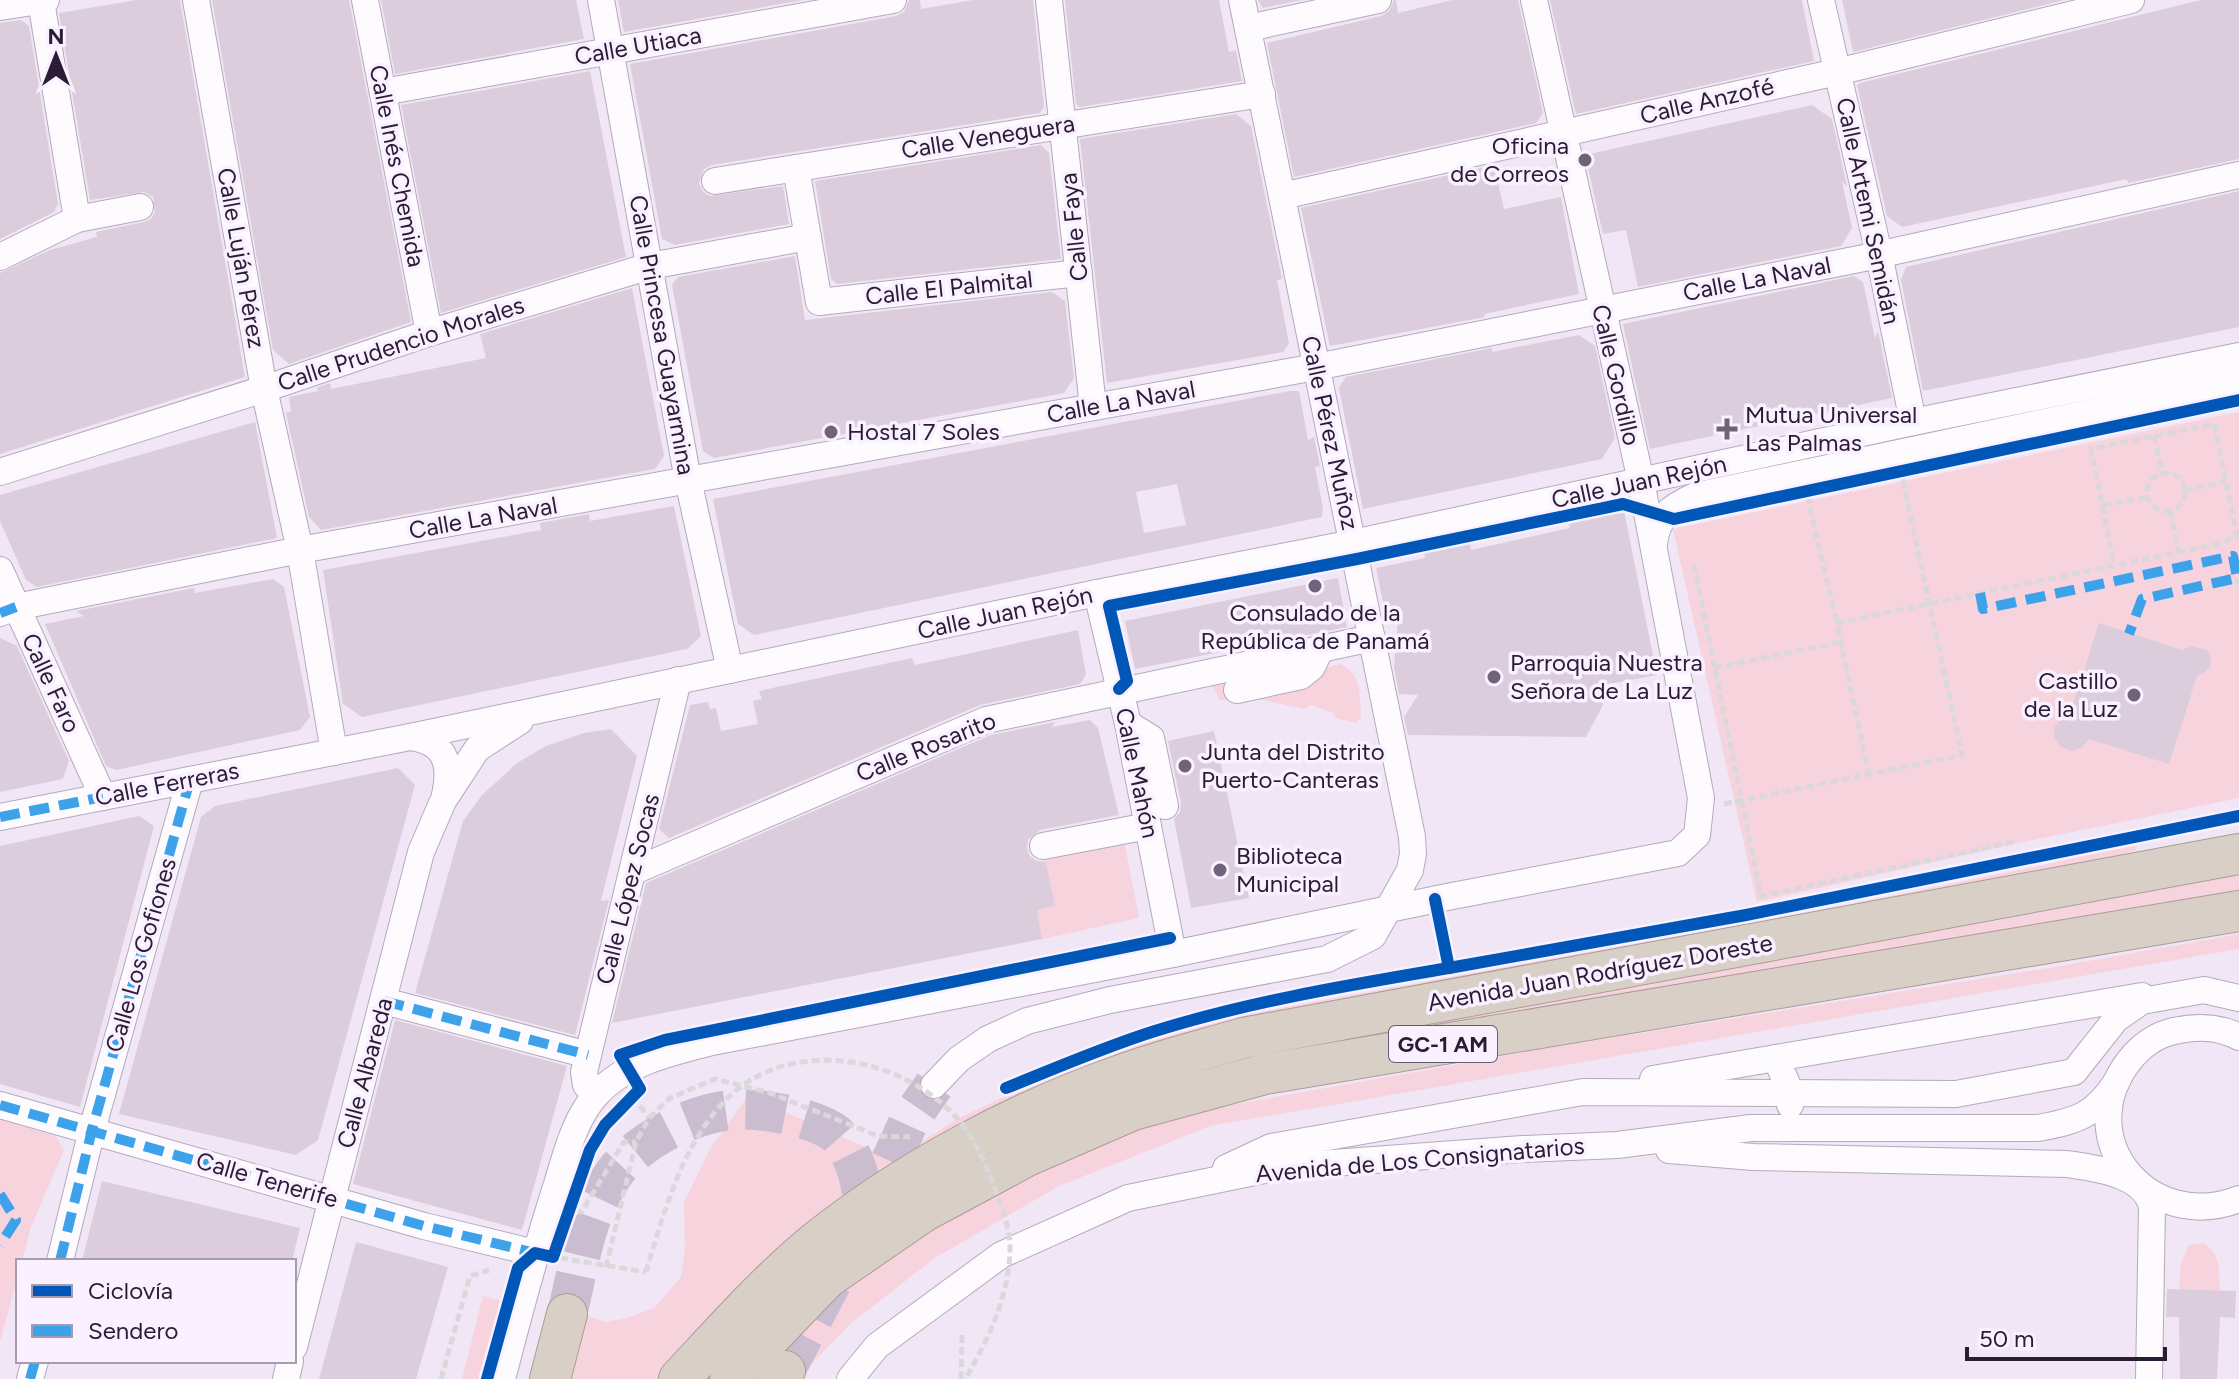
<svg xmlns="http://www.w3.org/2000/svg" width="2239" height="1379" font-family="Figtree,sans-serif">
<rect width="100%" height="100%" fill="#f0e6f6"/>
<g fill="#f7d3dd">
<path d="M2239,412V798L2018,843L1757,902L1673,529Z"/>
<path d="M1340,664C1362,673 1360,696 1361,717L1356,723L1336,718L1333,713L1311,705L1305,709L1258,699L1220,700L1211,684L1225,681L1228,697Z"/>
<path d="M1124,841L1139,918L1042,939L1037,910L1055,906L1045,857Z"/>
<path d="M2131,845H2135L2137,850L2077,868L1247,1024L660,1379H563L581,1314L606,1322L627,1318L654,1308L681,1277L685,1250L684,1202L710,1149L748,1096L877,1152L908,1150L959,1118L1019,1090L1128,1047L1241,1015L1822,910L2039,866Z"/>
<path d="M2239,874V892L1317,1048C1258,1061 1199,1075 1141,1093C981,1144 819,1249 712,1379H696C824,1238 981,1130 1164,1075C1230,1055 1298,1042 1366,1029L2000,920Z"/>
<path d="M2239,934V949L1210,1126L1059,1186L935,1258L851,1323L802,1374L773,1353L854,1281L979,1193L1077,1149L1198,1111L1548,1048L2055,967Z"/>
<path d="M0,1111L49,1125L64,1150L31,1227L22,1261H18V1275L0,1342Z"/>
<path d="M2203,1243C2222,1255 2218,1270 2220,1291L2179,1290L2181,1263L2189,1245Z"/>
<path d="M483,1296L502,1301L481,1379H462Z"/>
</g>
<g fill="#dccddd" fill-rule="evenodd">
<path d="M136,0H180L245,377L0,454V273L50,250L97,237L96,232L144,222L151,219L155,212L153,197L144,192L90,200L59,13Z"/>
<path d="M212,0H349L411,322L289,364L273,350Z"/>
<path d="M381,0H576L584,39L395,74Z"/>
<path d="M618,0H803L624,32Z"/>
<path d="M909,0H920L921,9L973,0H1033L1044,107L1040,113L712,165L704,169L699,183L703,192L710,196L783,186L789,224L675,245L662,239L630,64L896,16L904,12Z"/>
<path d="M1065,0H1219L1229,52L1236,50L1242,81L1080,107L1076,104Z"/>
<path d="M1258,0H1302L1263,8Z"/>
<path d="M1394,0H1396L1398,13L1452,0H1518L1543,113L1536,123L1294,177L1267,43L1381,16L1389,11Z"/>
<path d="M1550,0H1802L1814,61L1576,114Z"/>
<path d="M1842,0H2064L1853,52Z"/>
<path d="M2201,0H2239V159L2128,183L2127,179L1902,227L1887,216L1857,85L1860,83Z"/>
<path d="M21,20L29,26L58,204L54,212L0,239V23Z"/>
<path d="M590,71L626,257L441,313L401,105Z"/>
<path d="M1812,105L1832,119L1847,186L1842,182L1852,228L1841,246L1638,287L1626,230L1603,234L1585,155Z"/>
<path d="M1236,114L1251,126L1282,279L1277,280L1289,344L1283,352L1107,383L1080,139Z"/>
<path d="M1041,145L1049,153L1061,259L837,284L831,279L815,181Z"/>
<path d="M1494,165L1504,209L1561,197L1579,294L1484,314L1485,317L1330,346L1301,208Z"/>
<path d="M2239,191V327L1923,391L1901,280L1906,267Z"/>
<path d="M795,256L805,320L1052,292L1065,301L1074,378L1064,393L714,458L703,451L672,285L678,277Z"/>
<path d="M1854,276L1863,282L1875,338L1878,331L1892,398L1650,449L1623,324Z"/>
<path d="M632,288L664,456L655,469L321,530L309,517L286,413L291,411L289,397L319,391L316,388L330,383L331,389L486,358L480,334Z"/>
<path d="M1579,335L1595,346L1615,438L1602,459L1363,509L1339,388L1346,377L1492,348V352Z"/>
<path d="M1290,391H1299L1308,440L1314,437L1320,466L1315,467L1323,508L1322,517L754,635L738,624L713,499ZM1177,484L1186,525L1144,533L1136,492Z"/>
<path d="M255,422L277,538L37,587L26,580L0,521V495Z"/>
<path d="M674,506L701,636L687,649L362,717L343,704L323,570L541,530L540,523L589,514L590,521Z"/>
<path d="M1624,511L1657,675L1598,686L1603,705L1586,737L1408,735L1404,717L1418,695L1399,694L1394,667L1398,620L1387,622L1376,568L1425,558L1424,552L1470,542L1471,550L1570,528L1569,523Z"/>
<path d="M1338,578L1347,627L1135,669L1125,621Z"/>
<path d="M273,579L284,587L310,717L300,730L116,770L106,766L45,624L84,616L76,611L194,588L195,593Z"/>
<path d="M2099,623L2182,650L2192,646L2207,650L2211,659L2210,667L2205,672L2197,676L2169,764L2089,739L2081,748L2072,751L2061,747L2054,738V728L2060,719L2070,714Z"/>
<path d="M1078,630L1086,674L1080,684L980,705L669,838L659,829L690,705L708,702L710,709L716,708L721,731L758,724L753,701L762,699L759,691L912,658L915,665Z"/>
<path d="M0,638L17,646L69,761L63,779L0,792Z"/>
<path d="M1090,720L1098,728L1119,815L1040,830L1028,840L1027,848L1030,856L1037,861L1046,862L1055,906L1037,910L1042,939L612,1023L646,883L991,735L1055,722L1052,727Z"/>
<path d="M611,729L637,756L601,901L609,900L575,1035L415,993L463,821L482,795L517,763L546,746L584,733Z"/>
<path d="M1214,731L1249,898L1191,908L1174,819L1180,812L1181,803L1168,741Z"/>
<path d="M398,768L415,785L318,1140L296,1155L119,1114L201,817L215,806Z"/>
<path d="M139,816L154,826L80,1107L0,1084V846Z"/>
<path d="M395,1020L567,1066L522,1230L353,1184Z"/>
<path d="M102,1181L300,1228L292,1261H82Z"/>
<path d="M356,1242L448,1267L416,1379H319Z"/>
<path d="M2167,1289L2236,1291L2235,1318L2220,1317L2217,1379H2180L2179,1317H2166Z"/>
</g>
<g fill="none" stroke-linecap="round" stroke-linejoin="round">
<g stroke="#c9bdcf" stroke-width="40" stroke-dasharray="40 20" stroke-linecap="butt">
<path d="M866,1216L909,1121L934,1085"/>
<path d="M567,1314C579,1267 585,1212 615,1172C640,1140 691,1114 731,1110C753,1108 775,1112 797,1117C810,1121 825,1125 836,1134C852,1149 862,1179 862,1200C863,1212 858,1225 856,1236"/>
<path d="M785,1371L835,1276"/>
</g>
<g stroke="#b5a9bc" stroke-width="28">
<g id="minor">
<path d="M196,0L264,389L300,550L334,752"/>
<path d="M365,0L429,333"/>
<path d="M601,0L688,480L730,670"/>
<path d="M1049,0L1093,407"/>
<path d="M1821,0L1879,254L1913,422"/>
<path d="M41,1L77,219"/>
<path d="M0,7L46,0"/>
<path d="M1248,28L1378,0"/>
<path d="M383,92L893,0"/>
<path d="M796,168L819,302L1079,273"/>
<path d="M715,181L1262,94"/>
<path d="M1282,196L1837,72L2131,0"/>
<path d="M0,257L77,219L140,207"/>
<path d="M0,472L264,389L429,333L650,266L808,237"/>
<path d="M1654,544C1657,516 1671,507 1695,496L2239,381"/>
<path d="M0,570L103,797"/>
<path d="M1097,593L1128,724L1173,954"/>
<path d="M0,613L16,607L300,550L1316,367L1864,258L2239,175"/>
<path d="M1237,690L1301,676L1312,667L1321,648"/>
<path d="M1128,724L1151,738L1165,806"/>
<path d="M410,737C445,742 452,762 445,795"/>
<path d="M0,817L410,737L1097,593L1353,543L1913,422L2239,356"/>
<path d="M1043,846L1148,826"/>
<path d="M634,871L986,720L1372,638"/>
<path d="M384,1001L588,1055"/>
<path d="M2239,1037C2218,1026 2197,1026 2174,1031C2156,1035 2140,1047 2129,1061C2069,1140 2150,1234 2239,1199"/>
<path d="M1653,1079L1776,1058"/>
<path d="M934,1085L959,1059L988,1039L1027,1021L1110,1000L1327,959L1373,936L1410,870L1413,854L1412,837L1242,0"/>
<path d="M596,1095L586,1085L584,1072L678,680"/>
<path d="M0,1105L424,1226L535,1253"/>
<path d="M1790,1105V1091L1776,1058L2142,996"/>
<path d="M1669,1150L1753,1157L2067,1164C2095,1168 2145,1174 2152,1207L2149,1379"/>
<path d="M1226,1168L1271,1147L1583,1092L1956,1094L2074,1072L2116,1019L2142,1001L2204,990L2239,998"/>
<path d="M60,1261L92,1130L190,780"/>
<path d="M294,1347L421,852L443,801L477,749L520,721"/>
<path d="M30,1379L35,1361"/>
<path d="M286,1379L290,1361"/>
<path d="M502,1379C519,1314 536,1248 557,1184C566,1154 575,1118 596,1095C626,1062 672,1052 712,1042L1173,954L1447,897L1678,853L1697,835L1701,798L1641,481L1534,0"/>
<path d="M850,1379L877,1346L1001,1255L1128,1198L1279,1167L1522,1149L1617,1145L1751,1128H2038C2076,1121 2095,1116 2117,1081"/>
</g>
</g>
<g stroke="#aa9c98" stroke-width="42">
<g id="highway">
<path d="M550,1379L567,1314"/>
<path d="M679,1379C723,1332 767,1282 817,1241C905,1171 1015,1112 1121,1075C1161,1060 1203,1050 1243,1038L2239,854"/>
<path d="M730,1379L827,1278L923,1212L1027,1156L1133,1110L1265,1074L2239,911"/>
<path d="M778,1379L785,1371"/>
</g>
</g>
<g stroke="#dbd8dc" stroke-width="5" stroke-dasharray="8 4" stroke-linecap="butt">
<path d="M2154,436L2163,473"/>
<circle cx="2166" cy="492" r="19"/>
<path d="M2185,490L2225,482"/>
<path d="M1812,499L1808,500L1837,623"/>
<path d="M2103,505L2148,497"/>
<path d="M2170,511L2179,552"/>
<path d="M1694,565L1761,896L2013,842"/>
<path d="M2237,578L2239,585"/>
<path d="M1714,668L1841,642"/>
<path d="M1869,776L1837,623L2218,544L2237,536L2214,424L2091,449L2114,565"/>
<path d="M1724,804L1962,755L1903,481L1900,482"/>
<path d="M633,1096L649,1118"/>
<path d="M575,1213L582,1211L624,1142H636"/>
<path d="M560,1258L646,1272"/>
<path d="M606,1267L636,1142L649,1118L670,1098L715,1079L770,1093L878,1136L910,1137"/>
<path d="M441,1379L470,1276L489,1270"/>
<path d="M961,1379L962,1334"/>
</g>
<use href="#minor" stroke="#fdfbfe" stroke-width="26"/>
<use href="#highway" stroke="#d8cfc6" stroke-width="40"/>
<path stroke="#dbd8dc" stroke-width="5" stroke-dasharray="8 4" stroke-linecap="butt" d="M646,1272C663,1215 680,1152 720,1106C781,1036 894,1052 954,1115C974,1136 985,1162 995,1189C1002,1208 1010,1227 1010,1248C1010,1293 988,1341 965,1379"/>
<g stroke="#3ea2eb" stroke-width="10" stroke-dasharray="20 10" stroke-linecap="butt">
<path d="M1980,593L1983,609L2233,556L2237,578L2142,599L2129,634"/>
<path d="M0,613L16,607"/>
<path d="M0,817L103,797"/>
<path d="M384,1001L588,1055"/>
<path d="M0,1105L424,1226L535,1253"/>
<path d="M0,1194L16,1220L0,1245"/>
<path d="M60,1261L92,1130L190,780"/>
<path d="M30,1379L35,1361"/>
</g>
<g stroke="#f9f1ff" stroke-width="17">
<g id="cycleway">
<path d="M1119,689L1127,681L1109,606L1357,559L1623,504L1674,519L2239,400"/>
<path d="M1435,899L1449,968L1746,915L2239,816"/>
<path d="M1006,1088C1056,1068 1104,1047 1155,1031C1251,1001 1350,985 1449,968"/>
<path d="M487,1379L518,1268L535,1253L553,1257L590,1150L605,1125L640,1089L620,1055L665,1040L1170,938"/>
</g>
</g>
<use href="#cycleway" stroke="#0057b8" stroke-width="12"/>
</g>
<g fill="#706279" stroke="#f9f1ff" stroke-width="3">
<circle cx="1585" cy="160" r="8"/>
<path d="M1723 417h8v8h8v8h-8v8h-8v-8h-8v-8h8z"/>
<circle cx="831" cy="432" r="8"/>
<circle cx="1315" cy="586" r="8"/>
<circle cx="1494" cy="677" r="8"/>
<circle cx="2134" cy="695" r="8"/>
<circle cx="1185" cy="766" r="8"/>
<circle cx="1220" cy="870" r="8"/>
</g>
<g text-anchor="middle" stroke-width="7" stroke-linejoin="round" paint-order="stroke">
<rect fill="#f9f1ff" stroke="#695b72" stroke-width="2" x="1389" y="1026" width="108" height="36" rx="6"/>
<g font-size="22" font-weight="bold" fill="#2b1b35">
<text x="1443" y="1052">GC-1 AM</text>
</g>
<g font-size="24" fill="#2b1b35" stroke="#f9f1ff">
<text transform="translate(638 46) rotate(-10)" y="8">Calle Utiaca</text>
<text transform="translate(1707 101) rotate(-13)" y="8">Calle Anzofé</text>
<text transform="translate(988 137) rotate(-9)" y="8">Calle Veneguera</text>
<text transform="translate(397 166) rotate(79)" y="8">Calle Inés Chemida</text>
<text transform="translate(1868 211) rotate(78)" y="8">Calle Artemi Semidán</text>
<text transform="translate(1074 227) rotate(-96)" y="8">Calle Faya</text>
<text transform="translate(241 258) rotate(80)" y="8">Calle Luján Pérez</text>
<text transform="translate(1757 279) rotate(-11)" y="8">Calle La Naval</text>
<text transform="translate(949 288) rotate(-6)" y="8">Calle El Palmital</text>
<text transform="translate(662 335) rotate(80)" y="8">Calle Princesa Guayarmina</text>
<text transform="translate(401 344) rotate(-18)" y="8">Calle Prudencio Morales</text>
<text transform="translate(1616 375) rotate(77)" y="8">Calle Gordillo</text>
<text transform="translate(1121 402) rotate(-10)" y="8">Calle La Naval</text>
<text transform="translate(1330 433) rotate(78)" y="8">Calle Pérez Muñoz</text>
<text transform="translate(1639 482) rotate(-12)" y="8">Calle Juan Rejón</text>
<text transform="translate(483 518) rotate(-10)" y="8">Calle La Naval</text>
<text transform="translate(1005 613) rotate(-12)" y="8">Calle Juan Rejón</text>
<text transform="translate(51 683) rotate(65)" y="8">Calle Faro</text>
<text transform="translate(926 747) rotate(-22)" y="8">Calle Rosarito</text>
<text transform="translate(1137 773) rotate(78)" y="8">Calle Mahón</text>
<text transform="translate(167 784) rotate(-11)" y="8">Calle Ferreras</text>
<text transform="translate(628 889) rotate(-76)" y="8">Calle López Socas</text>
<text transform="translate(141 955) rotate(-74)" y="8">Calle Los Gofiones</text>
<text transform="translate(1600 973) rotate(-10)" y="8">Avenida Juan Rodríguez Doreste</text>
<text transform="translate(365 1073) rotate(-75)" y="8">Calle Albareda</text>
<text transform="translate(1420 1160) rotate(-5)" y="8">Avenida de Los Consignatarios</text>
<text transform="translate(267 1180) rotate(16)" y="8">Calle Tenerife</text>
</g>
<g font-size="24" fill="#2b1b35" stroke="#f9f1ff" text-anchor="start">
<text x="1569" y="154" text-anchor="end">Oficina<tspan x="1569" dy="28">de Correos</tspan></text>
<text x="1745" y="423">Mutua Universal<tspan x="1745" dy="28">Las Palmas</tspan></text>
<text x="847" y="440">Hostal 7 Soles</text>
<text x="1315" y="621" text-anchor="middle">Consulado de la<tspan x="1315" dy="28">República de Panamá</tspan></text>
<text x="1510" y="671">Parroquia Nuestra<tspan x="1510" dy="28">Señora de La Luz</tspan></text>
<text x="2118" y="689" text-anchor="end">Castillo<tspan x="2118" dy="28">de la Luz</tspan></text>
<text x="1201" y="760">Junta del Distrito<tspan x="1201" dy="28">Puerto-Canteras</tspan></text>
<text x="1236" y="864">Biblioteca<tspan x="1236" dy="28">Municipal</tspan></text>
</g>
</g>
<rect x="16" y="1259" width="280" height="104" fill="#f9f1ff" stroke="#a79bae" stroke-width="2"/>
<rect x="32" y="1285" width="40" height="12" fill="#0057b8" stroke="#a79bae" stroke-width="2"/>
<text x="88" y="1299" font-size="24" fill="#2b1b35">Ciclovía</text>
<rect x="32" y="1325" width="40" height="12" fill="#3ea2eb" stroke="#a79bae" stroke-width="2"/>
<text x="88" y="1339" font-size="24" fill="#2b1b35">Sendero</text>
<g transform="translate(56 56)" stroke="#f9f1ff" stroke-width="6" paint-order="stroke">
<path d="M0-6L14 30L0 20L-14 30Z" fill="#2b1b35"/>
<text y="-12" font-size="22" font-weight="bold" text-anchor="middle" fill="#2b1b35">N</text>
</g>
<path d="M1967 1347v12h198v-12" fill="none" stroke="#2b1b35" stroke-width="4"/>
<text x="1979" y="1347" font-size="24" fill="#2b1b35" stroke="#f9f1ff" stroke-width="6" paint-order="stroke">50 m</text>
</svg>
